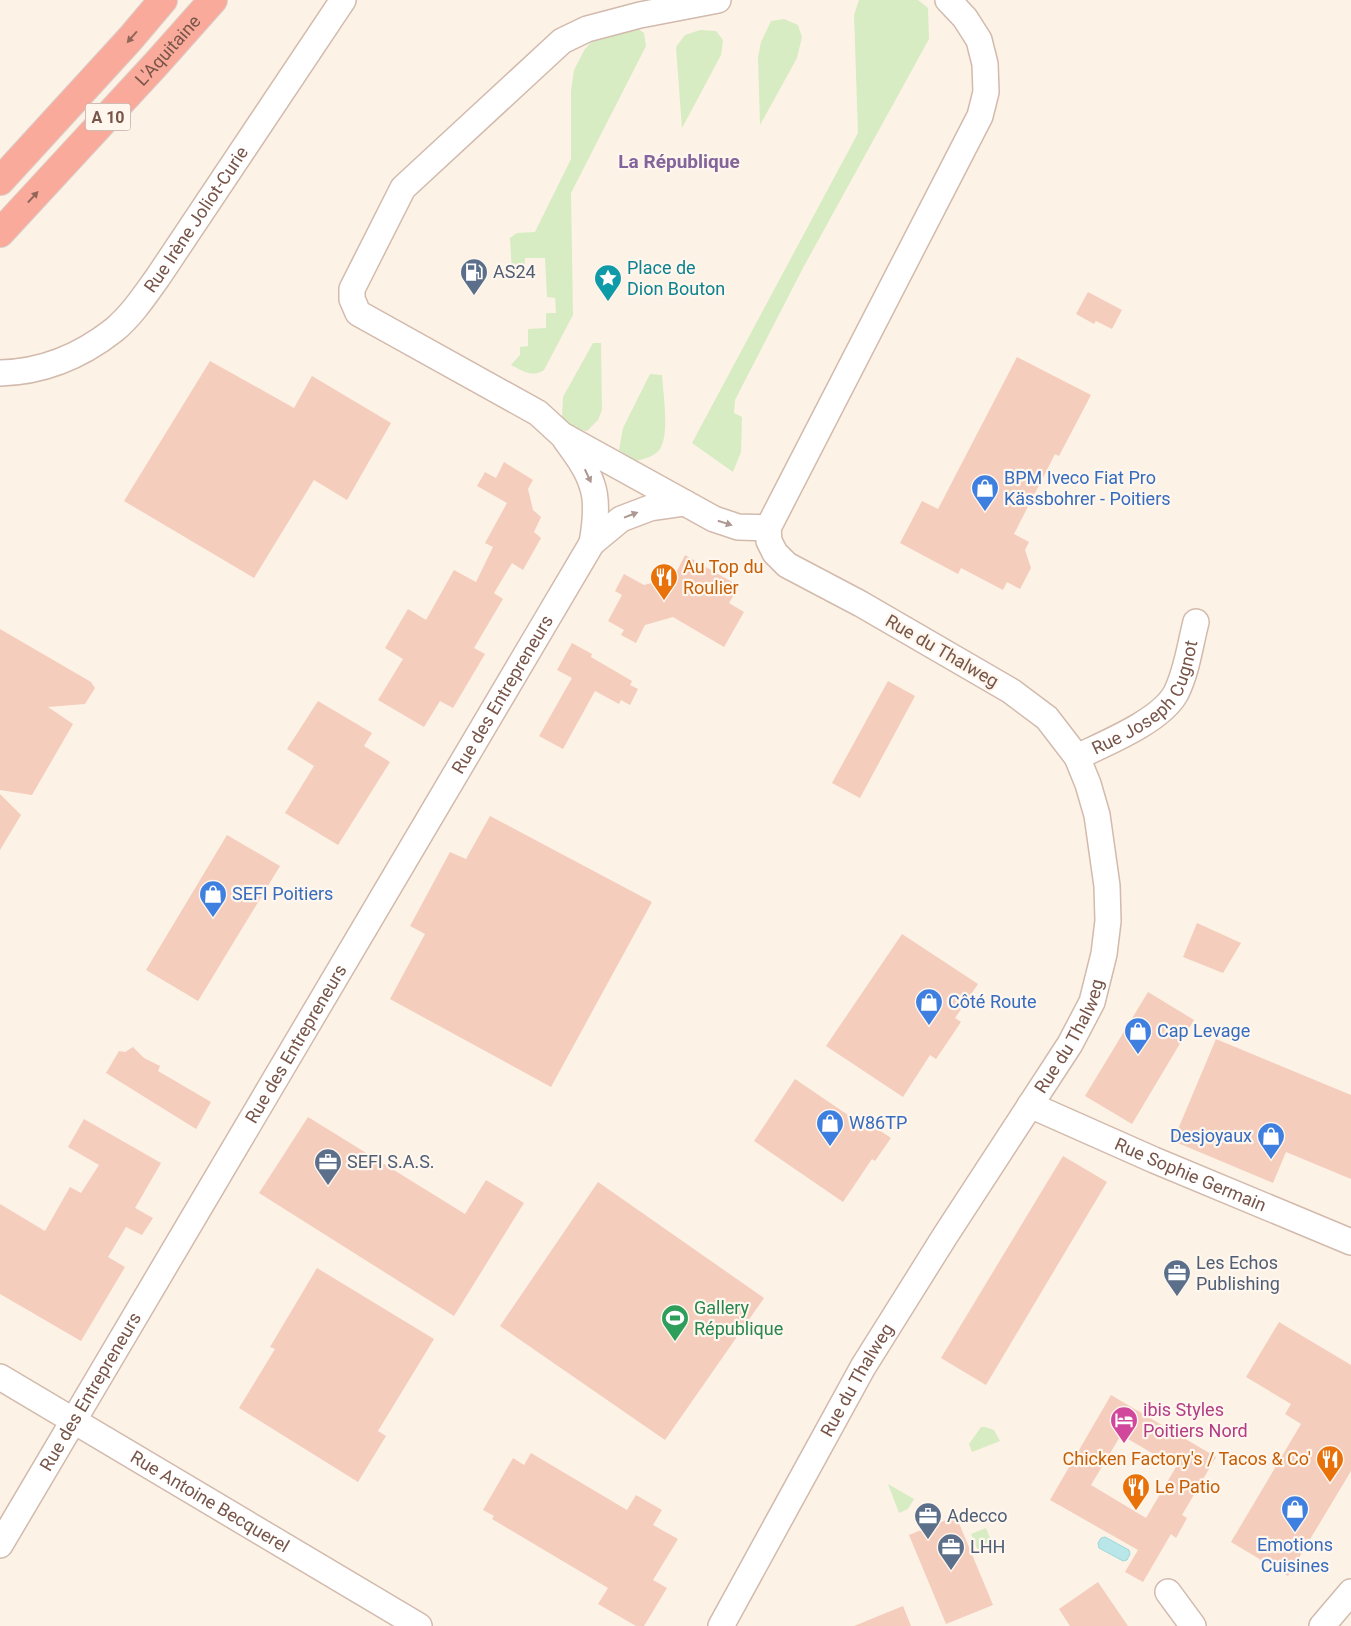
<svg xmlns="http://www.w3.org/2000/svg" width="1351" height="1626" font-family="Roboto,sans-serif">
<rect width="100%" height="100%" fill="#fdf2e6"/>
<g fill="#d7ecc3">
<path d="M859,0H918L928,8L929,39L803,268L735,400L734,413L742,417L741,452L733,472L692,443L858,133L854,15Z"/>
<path d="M784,19L798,25L802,37L797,58L760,125L758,57L761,42L771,21Z"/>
<path d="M637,28L644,33L646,46L571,193L573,315L544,370C532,378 523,371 511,365L520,355V347L528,346V329L546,328V313H556L555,298L547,297L545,258H525L524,275H512L510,238L517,233L535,232L571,159V91L574,70L585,49L598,35Z"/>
<path d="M700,30L716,31L723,40L721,55L682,128L676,47L685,35Z"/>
<path d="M593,343H601L602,410L598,420L587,431L572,429L562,418L563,397Z"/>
<path d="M650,374L662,375C663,393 670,434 660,449C654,457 644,459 635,461L619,450L623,428Z"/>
<path d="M981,1427H985L994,1430L1000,1441L972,1452L969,1444Z"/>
<path d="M888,1484L914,1499L908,1509L899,1513Z"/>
<path d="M986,1528L993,1545L978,1551L971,1534Z"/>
</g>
<path fill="#b9e6e8" stroke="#9fd7da" d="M1105,1537L1129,1550L1130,1554L1127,1560L1123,1561L1099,1548L1098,1543L1101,1538Z"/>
<g fill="#f4cdbc" fill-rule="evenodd">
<path d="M1088,292L1122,310L1112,329L1096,321L1094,324L1076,314Z"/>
<path d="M1017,357L1091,395L1059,456L1055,454L1014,534L1029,542L1025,550L1031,568L1020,589L1007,582L1003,590L961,568L958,574L900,543L922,501L938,509Z"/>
<path d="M210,361L294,408L312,376L391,423L347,500L314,480L254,578L124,501Z"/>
<path d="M504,462L533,480L528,489L533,510L541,517L534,532L541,538L523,570L512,563L494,593L503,599L474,648L485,654L453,708L440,701L424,727L378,700L403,659L385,648L408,609L426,620L454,570L476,582L493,547L485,543L507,503L477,486L485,472L496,478Z"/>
<path d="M685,555L739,586L729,603L744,612L724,647L673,617L645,625L636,643L621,635L624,630L608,621L622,595L615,591L624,574L644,585L674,577Z"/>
<path d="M0,629L91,682L95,688L85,704L48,707L73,724L32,795L0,790Z"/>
<path d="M572,643L592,654L591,657L632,681L630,685L638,689L630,705L621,700L619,704L595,691L563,749L539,736L572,678L557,670Z"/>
<path d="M888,681L915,696L860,798L832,783Z"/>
<path d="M318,701L372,733L364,746L390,762L338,845L285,813L314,766L287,749Z"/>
<path d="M0,794L21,815L0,850Z"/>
<path d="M490,816L652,902L551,1087L390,999L425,934L410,926L450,852L466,859Z"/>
<path d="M227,835L280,866L198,1001L146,970Z"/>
<path d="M1197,923L1241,943L1223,973L1183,957Z"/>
<path d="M902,934L978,984L955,1018L961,1022L936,1059L930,1055L903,1097L826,1046Z"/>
<path d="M1148,992L1194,1020L1132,1124L1085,1096Z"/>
<path d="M1216,1039L1351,1095V1179L1286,1152L1273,1183L1173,1141Z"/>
<path d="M133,1047L144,1058L160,1066L158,1071L211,1102L196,1129L106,1073L119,1051L125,1052Z"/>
<path d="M795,1079L870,1130L873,1126L891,1138L875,1161L872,1159L843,1202L754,1141Z"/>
<path d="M308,1117L465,1214L486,1180L524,1203L454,1316L259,1193Z"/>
<path d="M84,1119L161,1163L135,1208L153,1218L142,1235L126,1227L108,1257L125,1267L81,1341L0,1294V1204L45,1231L70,1187L81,1193L99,1165L68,1147Z"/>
<path d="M1063,1156L1107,1182L986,1385L941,1358Z"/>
<path d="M598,1182L764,1298L665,1440L500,1326Z"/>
<path d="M317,1268L434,1339L378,1431L386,1436L358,1482L239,1408L275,1349L270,1347Z"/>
<path d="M1279,1322L1351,1365V1471L1288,1576L1231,1542L1301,1424L1285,1414L1291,1404L1246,1377Z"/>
<path d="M1111,1395L1216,1457L1182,1515L1187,1518L1176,1538L1171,1534L1143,1582L1125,1572L1138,1550L1050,1500ZM1121,1435L1176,1467L1146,1518L1091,1485Z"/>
<path d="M531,1453L627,1510L636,1495L662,1510L653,1525L678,1539L653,1580L667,1588L644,1626H636L598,1604L608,1588L492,1519L494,1516L483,1510L513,1458L524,1465Z"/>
<path d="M956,1516L993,1605L946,1624L909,1535Z"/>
<path d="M1098,1582L1117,1610L1128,1626H1070L1059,1609Z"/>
<path d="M903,1606L911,1626H854Z"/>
</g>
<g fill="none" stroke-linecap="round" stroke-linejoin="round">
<g stroke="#d2baad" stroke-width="28">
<g id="minor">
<path d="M718,0L640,15L587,29L562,41L403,188L352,289V299L358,313L538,413L562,435L714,519L738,527L768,528"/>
<path id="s1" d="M0,373C42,372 81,356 114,330C132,315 145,295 158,277L343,0"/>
<path d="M565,439C575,453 587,468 592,485C598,501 595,526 592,543"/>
<path d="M768,528L980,116L986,92L985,64L979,40L965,18L948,0"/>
<path id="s2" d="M1077,757C1106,743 1161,721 1176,693C1187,671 1190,645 1196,622"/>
<path id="s3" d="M1030,1105L1154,1160L1351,1242"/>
<path id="s4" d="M0,1377L419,1626"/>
<path id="s5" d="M0,1545L592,543L621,519L650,508L685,503"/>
<path d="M1168,1592L1193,1626"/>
<path id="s6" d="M721,1626L863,1367L945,1236L1070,1044L1092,1002L1104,954L1108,921L1107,886L1097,815L1088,784L1077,757L1047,718L1011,691L861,604L787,565L775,553L769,541L768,528"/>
<path d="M1322,1626L1351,1592"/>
</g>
</g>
<g stroke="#d9cfcc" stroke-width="30">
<g id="highway">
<path d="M0,181L130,39L163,0"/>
<path id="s7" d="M0,233L157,63L213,0"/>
</g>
</g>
<use href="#minor" stroke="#fff" stroke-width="25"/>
<use href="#highway" stroke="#faaa9a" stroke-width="28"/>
</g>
<defs><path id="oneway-solid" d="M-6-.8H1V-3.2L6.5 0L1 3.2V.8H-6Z" transform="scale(1.25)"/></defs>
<g fill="#926659">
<use href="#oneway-solid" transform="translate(132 37) rotate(131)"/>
<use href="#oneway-solid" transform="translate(33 197) rotate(-47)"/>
</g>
<g fill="#ae9992">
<use href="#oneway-solid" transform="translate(588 476) rotate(65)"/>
<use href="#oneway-solid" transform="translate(631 515) rotate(-21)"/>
<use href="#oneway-solid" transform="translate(725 523) rotate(17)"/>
</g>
<defs>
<g id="fuel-pin" transform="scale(1.4375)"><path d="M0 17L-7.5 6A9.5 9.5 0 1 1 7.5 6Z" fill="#5c6f8a" stroke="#fff6ed"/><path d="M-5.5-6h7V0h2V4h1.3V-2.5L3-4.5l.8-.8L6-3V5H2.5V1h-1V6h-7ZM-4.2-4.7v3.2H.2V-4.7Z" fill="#fff"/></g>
<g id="sight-pin" transform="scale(1.4375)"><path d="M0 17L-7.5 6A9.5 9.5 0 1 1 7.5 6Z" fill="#0f9aa8" stroke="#fff6ed"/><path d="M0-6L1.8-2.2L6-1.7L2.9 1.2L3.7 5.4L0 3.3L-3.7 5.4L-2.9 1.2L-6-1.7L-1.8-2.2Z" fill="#fff"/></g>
<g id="shop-pin" transform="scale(1.4375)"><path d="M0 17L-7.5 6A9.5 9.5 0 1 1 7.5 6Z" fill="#3f7fe0" stroke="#fff6ed"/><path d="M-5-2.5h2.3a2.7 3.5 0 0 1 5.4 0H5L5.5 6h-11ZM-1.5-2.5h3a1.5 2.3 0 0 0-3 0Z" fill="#fff"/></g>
<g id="restaurant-pin" transform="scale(1.4375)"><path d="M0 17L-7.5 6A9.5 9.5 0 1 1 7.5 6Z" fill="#e8710a" stroke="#fff6ed"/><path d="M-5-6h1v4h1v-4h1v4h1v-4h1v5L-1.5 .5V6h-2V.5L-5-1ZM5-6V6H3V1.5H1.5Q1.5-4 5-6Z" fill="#fff"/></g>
<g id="office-pin" transform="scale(1.4375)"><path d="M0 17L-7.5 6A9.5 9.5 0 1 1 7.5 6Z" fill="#5c6f8a" stroke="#fff6ed"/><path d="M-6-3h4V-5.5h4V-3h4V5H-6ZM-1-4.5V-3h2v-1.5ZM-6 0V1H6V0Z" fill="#fff"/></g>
<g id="stadium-pin" transform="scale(1.4375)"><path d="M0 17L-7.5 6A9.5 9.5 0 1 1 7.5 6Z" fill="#2e9e5b" stroke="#fff6ed"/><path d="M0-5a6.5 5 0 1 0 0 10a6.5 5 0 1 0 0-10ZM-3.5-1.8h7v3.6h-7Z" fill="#fff"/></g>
<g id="hotel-pin" transform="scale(1.4375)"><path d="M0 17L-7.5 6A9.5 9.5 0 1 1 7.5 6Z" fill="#d1479c" stroke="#fff6ed"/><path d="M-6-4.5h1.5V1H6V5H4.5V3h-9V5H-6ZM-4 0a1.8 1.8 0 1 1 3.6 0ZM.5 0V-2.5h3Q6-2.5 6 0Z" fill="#fff"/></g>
</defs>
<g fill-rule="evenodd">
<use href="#fuel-pin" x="474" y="272"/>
<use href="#sight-pin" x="608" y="278"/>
<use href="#shop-pin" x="985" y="488"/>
<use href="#restaurant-pin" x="664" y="577"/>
<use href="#shop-pin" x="213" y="894"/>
<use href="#shop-pin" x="929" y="1002"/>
<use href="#shop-pin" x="1138" y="1031"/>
<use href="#shop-pin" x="830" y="1123"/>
<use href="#shop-pin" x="1271" y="1136"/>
<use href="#office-pin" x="328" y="1162"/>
<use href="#office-pin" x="1177" y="1273"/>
<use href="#stadium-pin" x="675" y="1318"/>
<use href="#hotel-pin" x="1124" y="1420"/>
<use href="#restaurant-pin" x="1330" y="1459"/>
<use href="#restaurant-pin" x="1136" y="1487"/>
<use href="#shop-pin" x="1295" y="1509"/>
<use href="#office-pin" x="928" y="1516"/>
<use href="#office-pin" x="951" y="1547"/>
</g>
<g text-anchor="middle" stroke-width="4.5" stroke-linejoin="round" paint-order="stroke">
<rect fill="#fff6ed" stroke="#a0857a" stroke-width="1" x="85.5" y="103.5" width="45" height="27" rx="4"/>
<g font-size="16" font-weight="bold" fill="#785549">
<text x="108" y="123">A 10</text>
</g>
<g font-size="18" fill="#785549" stroke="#fff6ed">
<text dy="6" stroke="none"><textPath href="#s7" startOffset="248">L'Aquitaine</textPath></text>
<text dy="6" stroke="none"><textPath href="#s1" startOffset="262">Rue Irène Joliot-Curie</textPath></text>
<text transform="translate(942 651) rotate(30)" y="6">Rue du Thalweg</text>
<text dy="6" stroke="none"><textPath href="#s2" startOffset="96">Rue Joseph Cugnot</textPath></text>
<text dy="6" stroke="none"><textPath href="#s5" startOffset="988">Rue des Entrepreneurs</textPath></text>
<text dy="6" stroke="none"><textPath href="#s6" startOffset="686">Rue du Thalweg</textPath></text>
<text dy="6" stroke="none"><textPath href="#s5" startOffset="582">Rue des Entrepreneurs</textPath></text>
<text dy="6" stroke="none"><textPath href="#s3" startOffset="175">Rue Sophie Germain</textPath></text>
<text dy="6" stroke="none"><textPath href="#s6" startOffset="281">Rue du Thalweg</textPath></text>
<text dy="6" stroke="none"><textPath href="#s5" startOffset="178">Rue des Entrepreneurs</textPath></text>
<text dy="6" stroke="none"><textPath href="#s4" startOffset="244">Rue Antoine Becquerel</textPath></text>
</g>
<g font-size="18" fill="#0d838f" stroke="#fff6ed" text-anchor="start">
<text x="627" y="274">Place de<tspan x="627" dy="21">Dion Bouton</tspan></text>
</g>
<g font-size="18" fill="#4e5e75" stroke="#fff6ed" text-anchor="start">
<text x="493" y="278">AS24</text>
<text x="347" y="1168">SEFI S.A.S.</text>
<text x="1196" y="1269">Les Echos<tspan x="1196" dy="21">Publishing</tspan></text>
<text x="947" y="1522">Adecco</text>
<text x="970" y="1553">LHH</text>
</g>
<g font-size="18" fill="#366cbe" stroke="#fff6ed" text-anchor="start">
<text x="1004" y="484">BPM Iveco Fiat Pro<tspan x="1004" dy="21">Kässbohrer - Poitiers</tspan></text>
<text x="232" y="900">SEFI Poitiers</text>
<text x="948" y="1008">Côté Route</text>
<text x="1157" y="1037">Cap Levage</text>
<text x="849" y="1129">W86TP</text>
<text x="1252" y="1142" text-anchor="end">Desjoyaux</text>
<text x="1295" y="1551" text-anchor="middle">Emotions<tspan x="1295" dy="21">Cuisines</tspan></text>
</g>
<g font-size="18" fill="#c56008" stroke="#fff6ed" text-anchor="start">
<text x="683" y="573">Au Top du<tspan x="683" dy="21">Roulier</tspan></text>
<text x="1311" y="1465" text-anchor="end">Chicken Factory's / Tacos &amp; Co'</text>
<text x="1155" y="1493">Le Patio</text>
</g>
<g font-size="18" fill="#27864d" stroke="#fff6ed" text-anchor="start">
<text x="694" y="1314">Gallery<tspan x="694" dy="21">République</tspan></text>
</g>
<g font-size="18" fill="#b23c85" stroke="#fff6ed" text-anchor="start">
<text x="1143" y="1416">ibis Styles<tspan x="1143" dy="21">Poitiers Nord</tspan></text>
</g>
<g font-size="19" font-weight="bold" fill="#83649b" stroke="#fff6ed">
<text x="679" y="168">La République</text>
</g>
</g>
</svg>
